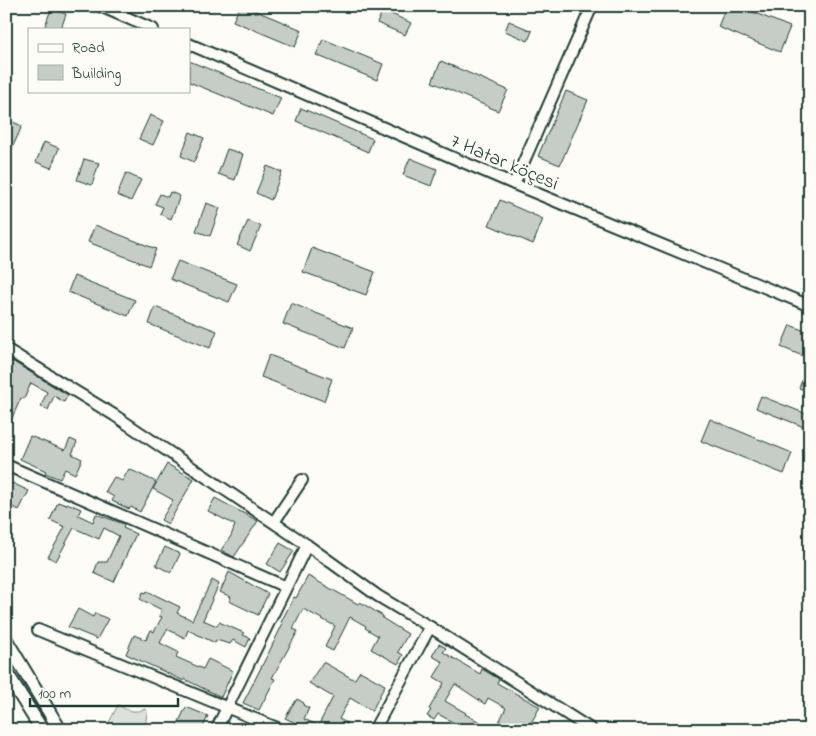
<svg xmlns="http://www.w3.org/2000/svg" width="816" height="736" font-family="'Indie Flower',sans-serif">
<rect width="100%" height="100%" fill="#fdfcf7"/>
<filter id="ink" filterUnits="userSpaceOnUse"><feTurbulence type="fractalNoise" baseFrequency=".02" numOctaves="2"/><feDisplacementMap in="SourceGraphic" scale="10" xChannelSelector="R" yChannelSelector="G"/><feConvolveMatrix kernelMatrix="1 2 1 2 8 2 1 2 1" color-interpolation-filters="sRGB"/></filter>
<g filter="url(#ink)">
<path fill="#dde0db" stroke="#7e8e88" d="M118,705C128,711 134,713 145,709L147,712L145,730H105Z"/>
<g fill="#c6cdc7" stroke="#1f3d34" fill-rule="evenodd">
<path d="M240,6H244L302,30L295,47L233,21Z"/>
<path d="M726,6H738L790,27L780,52L718,27Z"/>
<path d="M51,9L66,14L61,29H44Z"/>
<path d="M383,10L411,23L405,35L377,23Z"/>
<path d="M509,21L532,31L528,41L505,31Z"/>
<path d="M323,39L383,64L377,80L316,55Z"/>
<path d="M189,61L281,98L273,116L189,82Z"/>
<path d="M441,61L508,90L498,111L432,82Z"/>
<path d="M566,91L588,100L560,165L538,156Z"/>
<path d="M301,108L373,139L368,152L296,121Z"/>
<path d="M150,115L164,121L153,145L139,139Z"/>
<path d="M6,119L22,126L6,162Z"/>
<path d="M190,132L204,138L194,162L181,156Z"/>
<path d="M44,142L59,148L51,168L36,162Z"/>
<path d="M227,149L243,154L235,180L218,174Z"/>
<path d="M410,158L437,169L431,186L403,175Z"/>
<path d="M84,159L99,163L92,185L77,180Z"/>
<path d="M267,166L282,172L271,200L256,193Z"/>
<path d="M126,173L141,180L131,201L117,195Z"/>
<path d="M170,192L180,196L171,219L160,214L163,207L155,204L160,194L168,197Z"/>
<path d="M500,200L543,219L533,244L489,225Z"/>
<path d="M206,203L220,208L210,236L196,231Z"/>
<path d="M248,221L261,226L250,251L237,245Z"/>
<path d="M95,225L156,249L149,266L88,242Z"/>
<path d="M312,248L375,272L366,295L303,272Z"/>
<path d="M178,261L237,284L229,302L170,279Z"/>
<path d="M74,276L135,300L128,316L68,292Z"/>
<path d="M291,303L353,328L345,348L283,324Z"/>
<path d="M155,307L217,331L210,348L149,324Z"/>
<path d="M790,325L810,333V359L781,347Z"/>
<path d="M269,355L332,379L324,401L261,377Z"/>
<path d="M7,358L68,395L64,402L54,396L48,410L41,406L47,392L31,383L24,399L21,398L6,431Z"/>
<path d="M809,363H810V392L799,388Z"/>
<path d="M761,396L809,415L804,427L756,408Z"/>
<path d="M710,419L792,453L784,474L701,441Z"/>
<path d="M30,436L65,450L70,439L77,442L72,454L82,459L75,474L65,469L60,479L45,473L46,471L20,459Z"/>
<path d="M167,464L194,479L168,524L161,520L173,500L153,489Z"/>
<path d="M129,469L156,482L140,512L131,507L129,509L112,501L114,497L105,492L114,477L122,481Z"/>
<path d="M6,480L29,491L19,510L6,504Z"/>
<path d="M215,498L258,521L234,557L221,550L231,536L235,525L208,511Z"/>
<path d="M58,502L66,505L67,503L81,509L78,515L93,522L96,514L124,524L123,528L136,534L114,582L94,573L98,562H107L119,536L104,528L99,539L74,528L56,561L48,557L65,527L50,520Z"/>
<path d="M280,543L294,551L280,572L267,564Z"/>
<path d="M165,547L180,554L171,573L156,565Z"/>
<path d="M229,572L268,594L258,615L229,601L231,597L220,592Z"/>
<path d="M308,576L358,604L360,602L383,616L382,618L408,634L398,652L403,655L398,664L371,649L378,636L365,628L366,626L350,617L333,651L325,647L335,626L303,609L293,629L298,631L272,678L275,679L259,710L243,703L270,650L283,623L281,622L294,597L296,598Z"/>
<path d="M212,580L219,584L203,620L217,626L219,622L244,633L243,635L250,638L246,647L233,640L230,644L216,640L215,643L188,630L185,638L167,629L160,643L178,652L176,657L203,669L208,659L233,671L221,697L184,679V681L126,654L134,635L146,640L151,630L154,632L162,617L159,616L162,610L140,599L143,592L146,593L147,591L180,607L177,613L192,620Z"/>
<path d="M78,609L93,617L95,613L108,619L97,639L68,627Z"/>
<path d="M439,644L446,648L443,652L480,674L482,669L499,679L497,683L540,707L527,730H456L458,725L438,714L434,720L427,716L431,710L429,709L444,683L434,677L443,662L432,656ZM455,684L485,704L488,698L506,708L495,730L465,714L466,713L445,701Z"/>
<path d="M323,662L353,679H355L360,671L385,685L372,711L350,698L339,719L347,723L343,730H316L333,697L309,683Z"/>
<path d="M297,699L304,703L303,705L309,708L304,719L317,725L315,730H310L285,718Z"/>
<path d="M186,707L208,716L202,730H175Z"/>
</g>
<g fill="none" stroke-linecap="round" stroke-linejoin="round">
<g stroke="#1f3d34" stroke-width="14">
<g id="minor">
<path d="M100,6L153,29"/>
<path d="M189,44L514,184L810,306"/>
<path d="M514,184L592,6"/>
<path d="M6,349L114,415L307,545L378,596L430,627L592,730"/>
<path d="M6,465L286,587"/>
<path d="M274,522L302,480"/>
<path d="M38,630L282,730"/>
<path d="M216,730L307,545"/>
<path d="M374,730L430,627"/>
</g>
</g>
<g stroke="#1f3d34" stroke-width="16">
<g id="major">
<path d="M6,640L60,730"/>
<path d="M6,672L42,730"/>
</g>
</g>
<use href="#minor" stroke="#fdfcf7" stroke-width="10"/>
<use href="#major" stroke="#fdfcf7" stroke-width="12"/>
</g>
</g>
<g text-anchor="middle" stroke-width="5" stroke-linejoin="round" paint-order="stroke">
<g font-size="20" fill="#1f3d34" stroke="#fdfcf7">
<text transform="translate(505 161) rotate(23)" y="7">7 Hatar köçesi</text>
</g>
</g>
<rect width="816" height="736" fill="none" stroke="#fdfcf7" stroke-width="25"/>
<rect x="12" y="12" width="791" height="711" fill="none" stroke="#1f3d34" stroke-width="2" filter="url(#ink)"/>
<rect x="28" y="28" width="162" height="65" fill="#fdfcf7" stroke="#a4b0a9"/>
<rect x="38" y="44" width="25" height="8" fill="#fdfcf7" stroke="#a4b0a9"/>
<text x="72" y="52" font-size="15" fill="#1f3d34">Road</text>
<rect x="38" y="65" width="25" height="15" fill="#c6cdc7" stroke="#a4b0a9"/>
<text x="72" y="78" font-size="15" fill="#1f3d34">Building</text>
<path d="M30 698v8h148v-8" fill="none" stroke="#1f3d34" stroke-width="2.5"/>
<text x="38" y="698" font-size="15" fill="#1f3d34" stroke="#fdfcf7" stroke-width="4" paint-order="stroke">100 m</text>
</svg>
